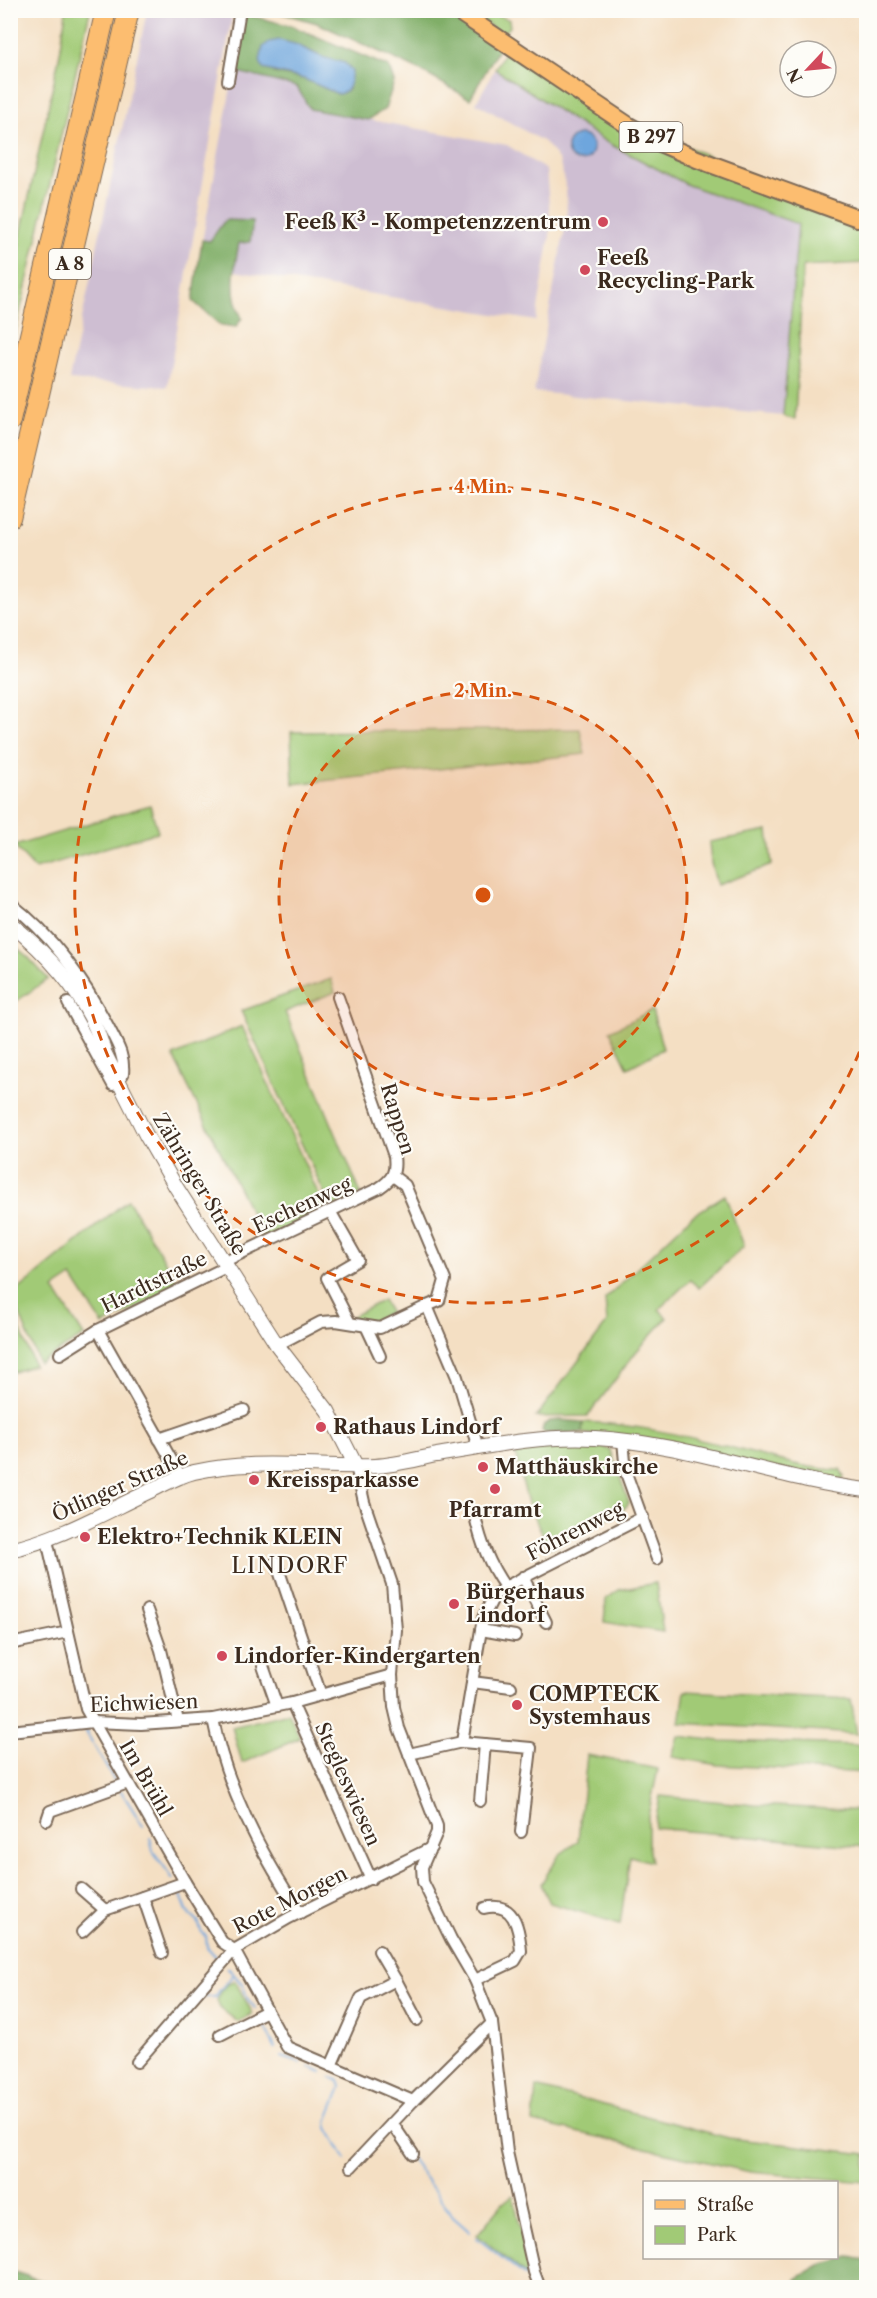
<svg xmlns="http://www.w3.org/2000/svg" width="877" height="2298" font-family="'Libre Caslon Text',serif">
<rect width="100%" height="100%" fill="#fdfcf7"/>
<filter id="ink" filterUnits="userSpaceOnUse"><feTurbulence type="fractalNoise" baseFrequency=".0167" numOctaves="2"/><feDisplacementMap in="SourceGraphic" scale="12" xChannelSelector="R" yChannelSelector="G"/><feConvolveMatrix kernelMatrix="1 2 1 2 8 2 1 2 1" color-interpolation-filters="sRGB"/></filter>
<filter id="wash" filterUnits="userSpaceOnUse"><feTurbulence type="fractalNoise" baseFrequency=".008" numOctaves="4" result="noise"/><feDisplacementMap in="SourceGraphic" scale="24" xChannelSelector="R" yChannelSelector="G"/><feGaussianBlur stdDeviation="1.35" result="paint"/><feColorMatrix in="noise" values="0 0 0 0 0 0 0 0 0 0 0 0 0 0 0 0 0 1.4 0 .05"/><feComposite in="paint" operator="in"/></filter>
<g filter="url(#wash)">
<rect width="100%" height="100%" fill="#f4dfc3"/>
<g fill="#cebed2">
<path d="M147,11H233L167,387L69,380Z"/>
<path d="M495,69L608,143L688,185L798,224L783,416L534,392L567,218L566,187L559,160L544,142L476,103Z"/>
<path d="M234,71L297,87L310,109L507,145L546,170L551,229L536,321L234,271L198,263Z"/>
</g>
<g fill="#a1ca76" stroke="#6e7a4a" stroke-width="1.5">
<path d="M66,11H90L11,351V280L60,53Z"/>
<path d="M468,11C478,11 501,15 509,20L510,27L502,34Z"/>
<path d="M508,51L582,100L866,226V263L803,266L795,420L783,416L798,224L688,185L608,143L495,69L503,54Z"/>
<path d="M580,729L585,754L293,784L291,732Z"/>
<path d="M150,805L158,832L35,869L14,846Z"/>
<path d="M768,831L772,865L717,885L711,863L709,842Z"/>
<path d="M11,943L28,957L48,979L11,1005Z"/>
<path d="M331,979L335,992L285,1012L361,1194L331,1208L241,1011Z"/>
<path d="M652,1010L663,1049L628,1068L610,1031Z"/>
<path d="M242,1026L324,1206L323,1212L264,1239L173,1056Z"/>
<path d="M725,1195L744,1246L699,1288L690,1280L659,1309L667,1318L636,1352L588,1416L536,1417L607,1323L605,1299L692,1216Z"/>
<path d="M128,1200L180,1286L103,1325L72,1277L54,1289L84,1336L39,1363L12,1295Z"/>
<path d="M383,1300L390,1312L370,1323L353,1320L351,1317Z"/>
<path d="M11,1305L34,1365L11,1373H10Z"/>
<path d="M583,1422C635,1424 687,1436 737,1449C770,1458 805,1469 840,1470L844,1476L842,1480L582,1433Z"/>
<path d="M564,1445C580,1446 598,1442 611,1451L629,1503L622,1511L550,1548L529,1507L514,1449Z"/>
<path d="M656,1583L663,1632L604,1622L606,1599L619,1590Z"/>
<path d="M685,1691L851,1699L857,1734L680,1723Z"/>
<path d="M289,1713L300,1738L242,1763L232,1727Z"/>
<path d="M678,1736L720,1741L859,1745L866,1773L718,1765L672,1757Z"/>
<path d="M587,1755L658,1769L648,1816V1846L651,1862L630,1856L620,1924L550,1903L541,1884L559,1855L578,1841Z"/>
<path d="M660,1796L755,1805L866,1811V1847L654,1828Z"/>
<path d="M235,1981L253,2014L238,2022L220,2008L217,2001C220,1992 226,1983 235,1981Z"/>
<path d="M536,2087L729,2138L866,2154V2182L750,2172L533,2122Z"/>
<path d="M513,2195L532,2279L477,2235L503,2203Z"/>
</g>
<g fill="#80ae67" stroke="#5e6c42" stroke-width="1.5" fill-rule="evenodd">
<path d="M273,11H445L500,46L470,99L419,70L317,23Z"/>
<path d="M247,15L292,26L389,67L394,82L385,109L368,120L310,109L297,87L234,71L242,18ZM295,44L352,71L348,90L338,94L304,79L274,73Z"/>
<path d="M225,220L253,221L250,242L239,243C234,269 229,294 242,318L236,327L220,325L193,301L202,240L210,241Z"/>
<path d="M560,1420L583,1422L582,1433H545L542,1431L544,1425L550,1421Z"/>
<path d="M849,2257L866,2260V2287H795L796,2279L820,2265Z"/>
<path d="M11,2271L56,2285L60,2287H11Z"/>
</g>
<g fill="#6ea6dd" stroke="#54687e" stroke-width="1.5">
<path d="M279,40L295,44L322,57L345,63L352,71C350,81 350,93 338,94L304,79L263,69L260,61L263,47L269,42Z"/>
<circle cx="580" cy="148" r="13"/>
</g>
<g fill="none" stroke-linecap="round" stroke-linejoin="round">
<g stroke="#6ea6dd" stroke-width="2">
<path d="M78,1729L85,1730L114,1780"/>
<path d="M46,1733L66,1730"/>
<path d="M121,1791L143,1826"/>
<path d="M150,1838L153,1851L173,1879"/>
<path d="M179,1890L187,1911L198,1921L201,1931L206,1936L207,1947L218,1959"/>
<path d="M227,1967L243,1985L247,1998L255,2008"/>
<path d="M192,2007L201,1997H216C219,1987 230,1983 233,1973"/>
<path d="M262,2021L275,2048"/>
<path d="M282,2057L300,2063"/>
<path d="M310,2067L322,2072"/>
<path d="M331,2077L339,2081L341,2087L327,2122L328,2128L346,2159"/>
<path d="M411,2158L453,2217L470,2232"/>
<path d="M477,2238L528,2278L534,2288"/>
</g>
</g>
</g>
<g filter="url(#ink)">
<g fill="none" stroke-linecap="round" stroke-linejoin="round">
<g stroke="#7c6958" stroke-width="14">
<g id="minor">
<path d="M228,81L240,10"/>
<path d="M10,903C53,936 83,979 108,1026C116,1042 125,1055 123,1074L113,1085L68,1003"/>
<path d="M393,1176L405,1185L445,1280L439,1301L427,1306"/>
<path d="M330,1211L358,1260L327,1278L350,1323"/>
<path d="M223,1262L379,1188C393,1179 396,1172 394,1156L338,997"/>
<path d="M366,1326L380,1356"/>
<path d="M98,1330L181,1477"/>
<path d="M277,1345L321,1322L336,1321L380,1328L427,1306L457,1377L478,1448"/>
<path d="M60,1354L98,1330L226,1267"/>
<path d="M159,1439L244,1410"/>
<path d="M623,1440L626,1473L657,1559"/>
<path d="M356,1466L364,1502L392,1584L396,1630L392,1675L394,1707L399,1728L437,1826V1832L422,1867L423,1882L451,1939L475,1980L492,2023L507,2152L534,2272L540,2288"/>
<path d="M475,1516C481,1543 489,1564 505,1587"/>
<path d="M47,1540L86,1709L185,1882L222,1942L234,1950L287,2047L413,2101L492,2023"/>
<path d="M276,1562L321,1695"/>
<path d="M523,1577L546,1622"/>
<path d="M147,1610L161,1650L178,1721"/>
<path d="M481,1630L515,1636"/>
<path d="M10,1644L68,1632"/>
<path d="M263,1666L277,1706"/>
<path d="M472,1682L511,1687"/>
<path d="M292,1703L371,1879"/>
<path d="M213,1719C227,1790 261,1853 300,1913"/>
<path d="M10,1731L93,1722L141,1724L213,1719L292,1703L392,1675"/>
<path d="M462,1742L483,1618L494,1596L505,1587L643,1517"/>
<path d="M409,1754L462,1742L531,1748L521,1832"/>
<path d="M480,1801L485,1744"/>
<path d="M47,1820L50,1811L128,1783"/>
<path d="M81,1889L105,1910L185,1882"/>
<path d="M143,1897L162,1953"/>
<path d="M82,1932L105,1910"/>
<path d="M379,1951L396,1980"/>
<path d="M475,1980L515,1961L521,1951C519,1926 514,1901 484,1908"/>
<path d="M220,2035L267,2011"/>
<path d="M137,2062L234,1950L289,1918L431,1848"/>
<path d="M331,2066L361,1998L396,1980L417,2020"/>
<path d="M392,2123L413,2154"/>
<path d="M351,2167L413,2101"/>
</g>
</g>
<g stroke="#7c6958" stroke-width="16">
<g id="tertiary">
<path d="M10,923C50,956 91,1001 104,1052L146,1135L176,1187L277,1345L328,1411L356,1466"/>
<path d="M10,1550C59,1539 103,1513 148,1492C163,1485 178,1476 194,1472C253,1458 315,1468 375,1466C396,1465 417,1459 437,1455C489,1446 542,1435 595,1438C688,1443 775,1479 866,1490"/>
</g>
</g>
<g stroke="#7c6958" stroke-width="20">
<path id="primary" d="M456,10L629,126L662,144L697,159L866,221"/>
</g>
<g stroke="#7c6958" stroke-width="22">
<g id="motorway">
<path d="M10,421L106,10"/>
<path d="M10,518L129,10"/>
</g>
</g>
<use href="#minor" stroke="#fff" stroke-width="10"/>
<use href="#tertiary" stroke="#fff" stroke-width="14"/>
<use href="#primary" stroke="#fcbd6f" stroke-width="16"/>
<use href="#motorway" stroke="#fcbd6f" stroke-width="20"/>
</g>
</g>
<circle cx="483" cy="895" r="204" fill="#d7540e" fill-opacity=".12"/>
<g fill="none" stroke="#d7540e" stroke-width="3" stroke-dasharray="10 8">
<circle cx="483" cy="895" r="204"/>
<path d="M866 1035A408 408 0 1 1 866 755"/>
</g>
<g fill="#d1495b" stroke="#fdfcf7" stroke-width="2">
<circle cx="603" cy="222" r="6"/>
<circle cx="585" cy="270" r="6"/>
<circle cx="321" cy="1427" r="6"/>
<circle cx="483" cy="1467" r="6"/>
<circle cx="254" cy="1480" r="6"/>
<circle cx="495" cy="1489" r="6"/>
<circle cx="85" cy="1537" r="6"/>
<circle cx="454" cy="1604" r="6"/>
<circle cx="222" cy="1656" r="6"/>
<circle cx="517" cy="1705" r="6"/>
</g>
<g text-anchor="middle" stroke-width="4.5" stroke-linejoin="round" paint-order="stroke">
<g fill="#fdfcf7" stroke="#75695f" stroke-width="1.5">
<rect x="619.5" y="122" width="63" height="30" rx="4.5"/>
<rect x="49" y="249" width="42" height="30" rx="4.5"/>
</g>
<g font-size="18" font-weight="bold" fill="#3b2a1e">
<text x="651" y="143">B 297</text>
<text x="70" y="270">A 8</text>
</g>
<g font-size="20" font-weight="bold" fill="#3b2a1e" stroke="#fdfcf7" text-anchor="start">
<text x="591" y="229" text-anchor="end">Feeß K³ - Kompetenzzentrum</text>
<text x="597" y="265">Feeß<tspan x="597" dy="23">Recycling-Park</tspan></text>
<text x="333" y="1434">Rathaus Lindorf</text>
<text x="495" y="1474">Matthäuskirche</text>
<text x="266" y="1487">Kreissparkasse</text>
<text x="495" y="1517" text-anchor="middle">Pfarramt</text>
<text x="97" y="1544">Elektro+Technik KLEIN</text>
<text x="466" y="1599">Bürgerhaus<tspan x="466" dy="23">Lindorf</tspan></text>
<text x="234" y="1663">Lindorfer-Kindergarten</text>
<text x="529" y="1701">COMPTECK<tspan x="529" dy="23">Systemhaus</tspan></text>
</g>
<g font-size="20" fill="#3b2a1e" stroke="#fdfcf7">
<text transform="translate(398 1119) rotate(73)" y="7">Rappen</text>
<text transform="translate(200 1184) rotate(59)" y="7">Zähringer Straße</text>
<text transform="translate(302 1205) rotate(-25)" y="7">Eschenweg</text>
<text transform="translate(154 1282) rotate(-26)" y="7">Hardtstraße</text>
<text transform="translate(120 1486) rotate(-24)" y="7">Ötlinger Straße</text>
<text transform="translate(575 1531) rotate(-27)" y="7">Föhrenweg</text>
<text transform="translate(144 1703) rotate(-2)" y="7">Eichwiesen</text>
<text transform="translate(146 1778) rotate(60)" y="7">Im Brühl</text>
<text transform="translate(348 1784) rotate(66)" y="7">Stegleswiesen</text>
<text transform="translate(290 1900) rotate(-27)" y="7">Rote Morgen</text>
</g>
<g font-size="22" letter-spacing="1.5" fill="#3b2a1e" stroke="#fdfcf7">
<text x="290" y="1573">LINDORF</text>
</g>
</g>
<circle cx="483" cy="895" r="9" fill="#d7540e" stroke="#fdfcf7" stroke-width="3"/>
<g font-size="18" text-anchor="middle" font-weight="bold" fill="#d7540e" stroke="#fdfcf7" stroke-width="4.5" stroke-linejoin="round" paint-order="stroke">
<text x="483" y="493">4 Min.</text>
<text x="483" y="697">2 Min.</text>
</g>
<rect width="877" height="2298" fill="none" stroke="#fdfcf7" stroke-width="36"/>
<rect x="643" y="2181" width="195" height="78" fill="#fdfcf7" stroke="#afa8a0" stroke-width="1.5"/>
<rect x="655" y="2200" width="30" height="9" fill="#fcbd6f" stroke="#afa8a0" stroke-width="1.5"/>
<text x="697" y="2211" font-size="18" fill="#3b2a1e">Straße</text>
<rect x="655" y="2226" width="30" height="18" fill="#a1ca76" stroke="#afa8a0" stroke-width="1.5"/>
<text x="697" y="2241" font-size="18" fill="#3b2a1e">Park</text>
<g transform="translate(808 69) rotate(244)"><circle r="28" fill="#fdfcf7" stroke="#afa8a0" stroke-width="1.5"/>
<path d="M0-4.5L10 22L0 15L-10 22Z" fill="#d1495b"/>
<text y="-9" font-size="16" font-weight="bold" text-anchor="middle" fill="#3b2a1e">N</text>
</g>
</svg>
